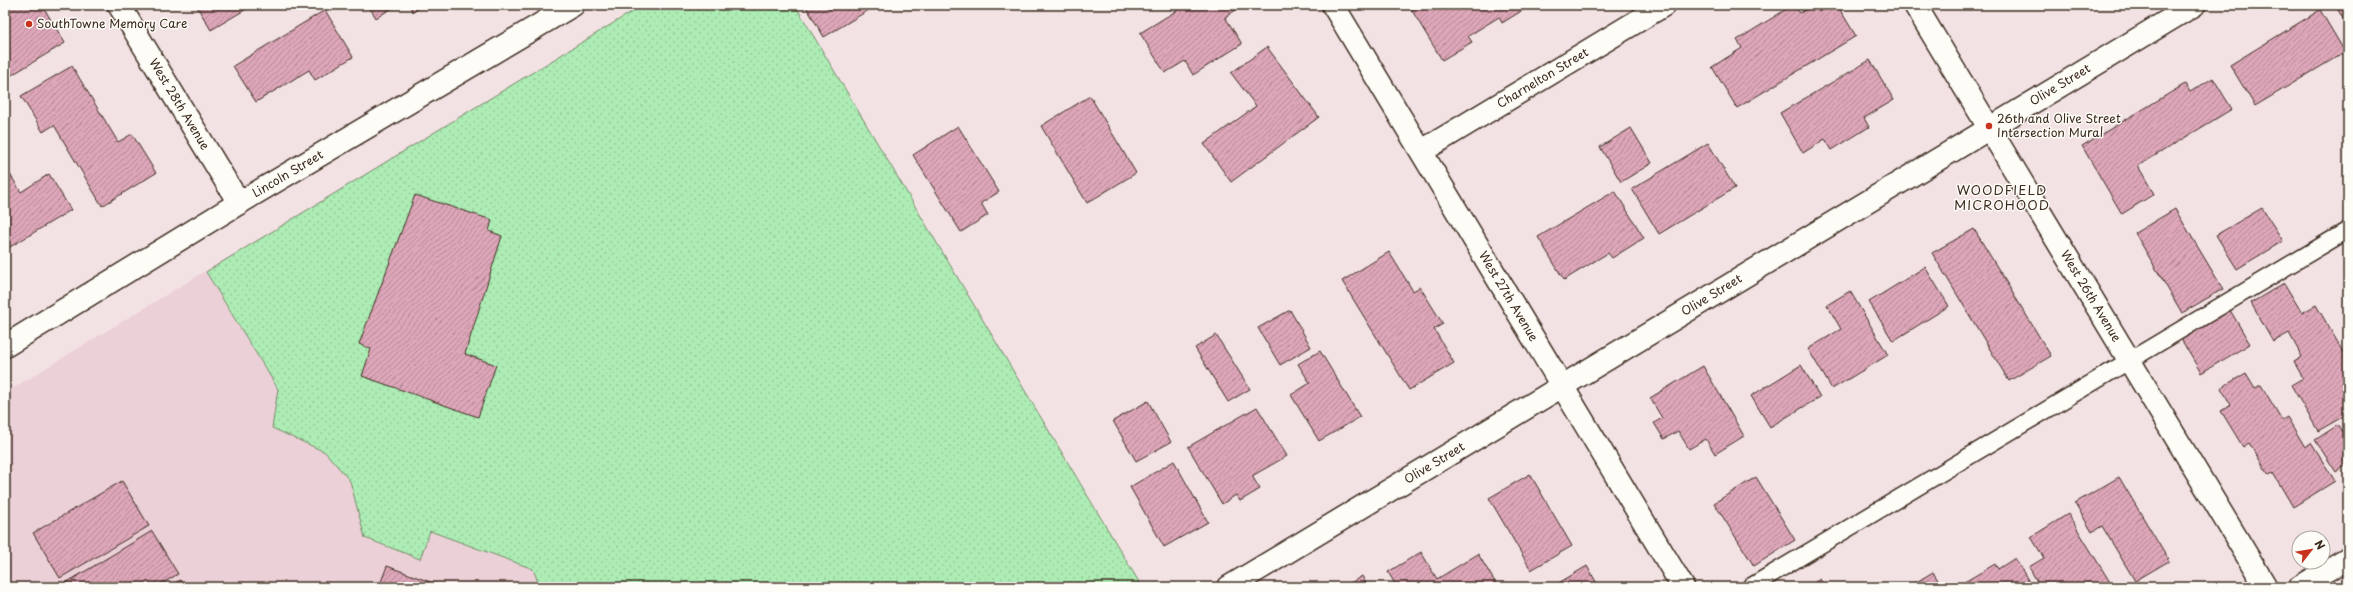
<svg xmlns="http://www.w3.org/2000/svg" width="2353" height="592" font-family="'Playpen Sans',sans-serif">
<defs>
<pattern id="grass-dots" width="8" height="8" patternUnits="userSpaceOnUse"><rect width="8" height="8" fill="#adecb4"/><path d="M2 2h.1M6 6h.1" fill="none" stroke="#96cb9a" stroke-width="1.8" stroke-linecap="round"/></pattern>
<pattern id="building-hatch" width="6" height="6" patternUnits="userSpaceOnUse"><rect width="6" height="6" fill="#dda6b9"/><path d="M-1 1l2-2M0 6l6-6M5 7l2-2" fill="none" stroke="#b48796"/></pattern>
</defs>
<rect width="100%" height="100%" fill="#f3e2e4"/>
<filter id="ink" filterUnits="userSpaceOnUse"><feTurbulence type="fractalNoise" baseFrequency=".025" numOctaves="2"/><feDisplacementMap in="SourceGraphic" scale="8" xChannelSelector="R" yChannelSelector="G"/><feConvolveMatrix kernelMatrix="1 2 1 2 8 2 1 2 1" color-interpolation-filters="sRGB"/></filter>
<g filter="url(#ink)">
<path fill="#ecd0d7" d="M642,5H795L1142,587H5V393Z"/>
<path fill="url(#grass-dots)" stroke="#748b69" d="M643,5H795L1142,587H540L533,569L430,531L420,559L365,538L350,481L325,452L272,428L278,389L206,272Z"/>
<g fill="url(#building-hatch)" stroke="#3b2a1e">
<path d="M5,5H42L65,43L5,79Z"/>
<path d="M196,5H253L211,30Z"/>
<path d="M368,5H397L376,18Z"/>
<path d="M409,5H424L413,12Z"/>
<path d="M805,5H877L824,37Z"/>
<path d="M1179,5H1238L1239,8L1225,17L1242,44L1193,75L1185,61L1165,73L1140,33L1181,8Z"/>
<path d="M1418,5H1531L1502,23L1499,17L1468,36L1472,42L1442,60L1411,9Z"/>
<path d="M1793,5L1800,13L1814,5H1837L1856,36L1737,108L1712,67L1742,48L1737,40Z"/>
<path d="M2335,5H2348V27Z"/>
<path d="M325,10L353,57L315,80L309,70L256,102L233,66Z"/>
<path d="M2320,10L2345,52L2255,106L2230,65Z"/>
<path d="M1267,47L1319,117L1231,182L1204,144L1256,106L1231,73Z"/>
<path d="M1870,60L1894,100L1864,118L1869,127L1832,150L1825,139L1803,153L1780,113Z"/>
<path d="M72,66L118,142L132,134L156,173L102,206L54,125L43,132L21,96Z"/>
<path d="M2213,78L2232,109L2138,166L2154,194L2122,214L2082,146L2185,84L2190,92Z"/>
<path d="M1090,96L1136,173L1087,203L1041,126Z"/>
<path d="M958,126L999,192L981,203L988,215L961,232L913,155Z"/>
<path d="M1631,128L1652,163L1621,182L1600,147Z"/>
<path d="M1708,143L1735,188L1659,234L1632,189Z"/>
<path d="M8,171L21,192L49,174L71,210L5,250V173Z"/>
<path d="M1615,191L1644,238L1612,258L1608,253L1564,280L1538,237Z"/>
<path d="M415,195L492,220L489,231L502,236L465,354L496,365L478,417L362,376L371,349L359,344Z"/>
<path d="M2262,208L2283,241L2237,269L2216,235Z"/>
<path d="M2175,209L2223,289L2182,313L2135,233Z"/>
<path d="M1974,229L2051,356L2009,381L1932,253Z"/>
<path d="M1389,252L1413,291L1420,287L1443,324L1434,329L1454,363L1409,390L1342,281Z"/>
<path d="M1925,267L1949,306L1893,341L1869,302Z"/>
<path d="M2284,283L2302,313L2316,305L2348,360V423L2344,416L2318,431L2291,385L2303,378L2294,362L2302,357L2289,333L2273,342L2251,303Z"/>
<path d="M1850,291L1888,355L1832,389L1808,349L1841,329L1827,305Z"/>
<path d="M1290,310L1311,347L1280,365L1258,328Z"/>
<path d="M2230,310L2250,344L2201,373L2181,339Z"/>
<path d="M1216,335L1250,389L1228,402L1195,348Z"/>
<path d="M1320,351L1360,417L1319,441L1291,395L1310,383L1298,364Z"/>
<path d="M1801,365L1820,397L1770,427L1751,396Z"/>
<path d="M1703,366L1744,436L1715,454L1706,439L1689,449L1678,431L1664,439L1654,423L1662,418L1650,398Z"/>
<path d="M2246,373L2255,388L2261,385L2282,420L2287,417L2305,447L2311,443L2335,481L2293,507L2273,473L2269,475L2249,443L2243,447L2221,411L2231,405L2221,388Z"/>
<path d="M1148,401L1171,442L1136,461L1113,421Z"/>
<path d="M1257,407L1287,456L1252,476L1260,489L1240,501L1236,495L1222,504L1188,447Z"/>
<path d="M2338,425L2348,440V464L2336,472L2315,440Z"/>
<path d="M1174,461L1208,522L1164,547L1130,487Z"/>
<path d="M1530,474L1572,546L1531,570L1489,498Z"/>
<path d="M1756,477L1795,540L1754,566L1714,503Z"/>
<path d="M2119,477L2169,561L2135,581L2102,526L2092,532L2075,503Z"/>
<path d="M122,481L149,526L60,578L33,533Z"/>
<path d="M2068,514L2113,587H2040L2029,567L2044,558L2031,537Z"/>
<path d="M152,531L178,574L156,587H66L64,584Z"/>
<path d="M1421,552L1437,579L1478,554L1498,587H1397L1388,572Z"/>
<path d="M2015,558L2032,587H1956L1995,564L1998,569Z"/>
<path d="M387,566L444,587H379Z"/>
<path d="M1587,566L1599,587H1552Z"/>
<path d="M1933,572L1942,587H1908Z"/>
<path d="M1362,576L1368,587H1344Z"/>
<path d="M1820,579L1825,587H1807Z"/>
<path d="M180,580L185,587H168Z"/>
</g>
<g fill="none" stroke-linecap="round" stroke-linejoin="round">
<g stroke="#3b2a1e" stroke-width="19">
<path id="service" d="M1750,587L2348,230"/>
</g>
<g stroke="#3b2a1e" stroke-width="25">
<g id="minor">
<path id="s1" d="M119,5L239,203"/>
<path id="s2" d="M1333,5L1683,587"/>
<path id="s3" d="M1915,5L2266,587"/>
<path id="s4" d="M1422,151L1664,5"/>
<path id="s5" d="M5,346L239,203L573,5"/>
<path id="s6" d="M1229,587C1551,394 1871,197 2194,5"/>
<path d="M2300,587L2348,558"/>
</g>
</g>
<use href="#service" stroke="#fdfcf7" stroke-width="16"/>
<use href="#minor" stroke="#fdfcf7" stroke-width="22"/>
</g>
</g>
<g fill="#c8321e" stroke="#fdfcf7" stroke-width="1.5">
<circle cx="29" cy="24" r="4"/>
<circle cx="1989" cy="126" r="4"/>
</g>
<g text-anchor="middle" stroke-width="3" stroke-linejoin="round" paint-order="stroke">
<g font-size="12" fill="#3b2a1e" stroke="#fdfcf7" text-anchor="start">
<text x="37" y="28">SouthTowne Memory Care</text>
<text x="1997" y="123">26th and Olive Street<tspan x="1997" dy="14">Intersection Mural</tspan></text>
</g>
<g font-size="12" fill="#3b2a1e" stroke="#fdfcf7">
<text dy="4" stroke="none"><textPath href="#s4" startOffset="141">Charnelton Street</textPath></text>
<text dy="4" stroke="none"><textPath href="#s6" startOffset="971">Olive Street</textPath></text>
<text dy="4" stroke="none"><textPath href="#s1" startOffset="116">West 28th Avenue</textPath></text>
<text dy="4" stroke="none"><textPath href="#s5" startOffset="331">Lincoln Street</textPath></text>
<text dy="4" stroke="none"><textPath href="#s2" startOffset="340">West 27th Avenue</textPath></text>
<text dy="4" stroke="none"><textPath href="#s6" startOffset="564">Olive Street</textPath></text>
<text dy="4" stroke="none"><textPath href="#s3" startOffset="340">West 26th Avenue</textPath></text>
<text dy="4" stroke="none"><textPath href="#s6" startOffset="240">Olive Street</textPath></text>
</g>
<g font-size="13" letter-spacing="1" fill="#3b2a1e" stroke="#fdfcf7">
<text x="2002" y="195">WOODFIELD<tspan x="2002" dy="15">MICROHOOD</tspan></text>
</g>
</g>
<rect width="2353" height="592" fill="none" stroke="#fdfcf7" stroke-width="20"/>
<rect x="10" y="10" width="2333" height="572" fill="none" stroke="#3b2a1e" stroke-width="1.5" filter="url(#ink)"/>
<g transform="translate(2311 550) rotate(59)"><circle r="19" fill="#fdfcf7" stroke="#afa8a0"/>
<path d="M0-3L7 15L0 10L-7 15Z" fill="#c8321e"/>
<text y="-6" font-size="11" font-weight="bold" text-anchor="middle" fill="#3b2a1e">N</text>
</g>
</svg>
